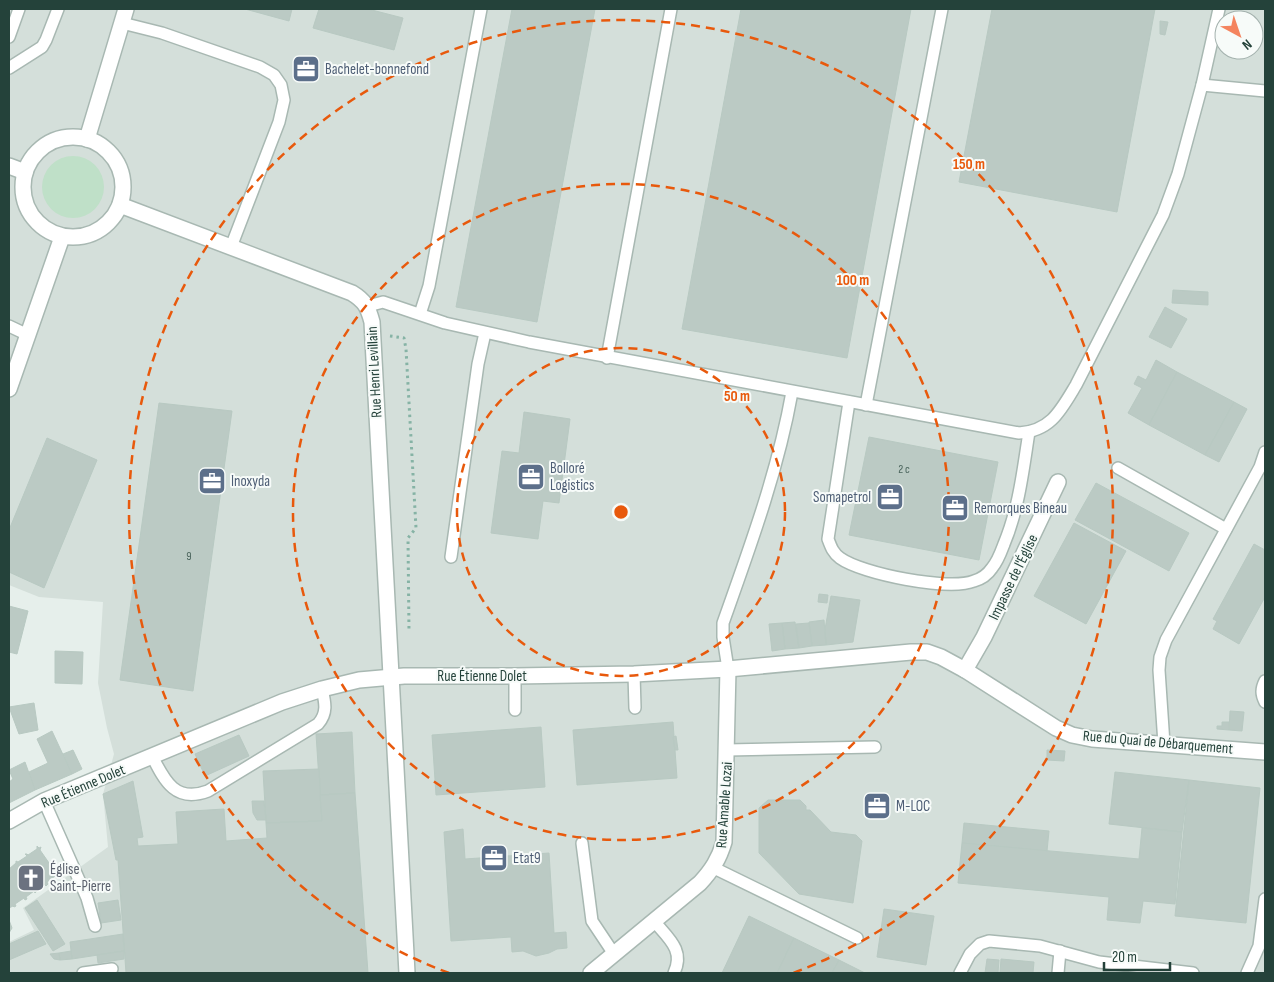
<svg xmlns="http://www.w3.org/2000/svg" width="1274" height="982" font-family="'Sofia Sans Condensed',sans-serif">
<rect width="100%" height="100%" fill="#e6efeb"/>
<path fill="#d4dfda" fill-rule="evenodd" d="M9,9H1265V973H9V942L34,930L23,908L108,847L103,794L114,754L107,728L98,683L103,602L39,597L9,585ZM1224,20H1254V50H1224Z"/>
<circle fill="#bfe0c8" cx="73" cy="187" r="31"/>
<g fill="#bbcac4" stroke="#b8c9c2">
<path d="M245,9H292L289,21Z"/>
<path d="M319,9H368L403,18L394,50L313,28Z"/>
<path d="M512,9H595L537,322L456,307Z"/>
<path d="M741,9H911L847,358L682,329Z"/>
<path d="M992,9H1155L1117,212L959,182Z"/>
<path d="M1160,21L1168,22L1165,35L1160,34Z"/>
<path d="M1173,290L1208,292V305L1172,303Z"/>
<path d="M1165,307L1187,319L1171,348L1149,337Z"/>
<path d="M1156,360L1177,372L1149,425L1128,413L1142,388L1134,384L1138,376L1146,380Z"/>
<path d="M1177,372L1234,402L1205,455L1149,425Z"/>
<path d="M1234,402L1247,409L1219,462L1205,455Z"/>
<path d="M159,403L232,411L193,691L120,680Z"/>
<path d="M524,412L570,419L559,503L543,501L538,539L491,533L502,451L519,453Z"/>
<path d="M869,437L998,462L979,560L849,535Z"/>
<path d="M47,438L97,460L44,588L9,572V530Z"/>
<path d="M1096,483L1189,533L1169,571L1075,520Z"/>
<path d="M1074,523L1126,551L1086,624L1034,596Z"/>
<path d="M1254,544L1265,550V597L1239,644L1213,629L1217,621L1213,619Z"/>
<path d="M819,594L828,595L827,603L818,602Z"/>
<path d="M831,596L860,600L853,642L826,645L825,629Z"/>
<path d="M9,606L28,611L17,654L9,652Z"/>
<path d="M824,620L826,645L812,646L809,622Z"/>
<path d="M795,622L799,648L785,649L782,623Z"/>
<path d="M782,623L785,649L772,651L769,624Z"/>
<path d="M809,623L812,646L799,648L796,624Z"/>
<path d="M55,651L83,652L82,684L55,683Z"/>
<path d="M34,703L38,730L19,734L9,707Z"/>
<path d="M1230,711L1244,712L1242,731L1229,730Z"/>
<path d="M673,722L677,778L577,785L573,730Z"/>
<path d="M1222,722H1229V730L1217,729V726H1222Z"/>
<path d="M541,727L545,787L436,795L432,735Z"/>
<path d="M52,731L72,774L35,790L29,772L48,763L37,739Z"/>
<path d="M352,732L355,793L320,795L316,734Z"/>
<path d="M239,735L249,756L205,776L195,754Z"/>
<path d="M676,736L678,750H675L673,737Z"/>
<path d="M73,750L82,769L72,774L63,754Z"/>
<path d="M1047,750L1065,751L1064,761L1047,760Z"/>
<path d="M25,762L35,790L9,803V782L13,779L9,770Z"/>
<path d="M319,769L322,821L266,823L263,771Z"/>
<path d="M1115,772L1189,780L1182,832L1109,824Z"/>
<path d="M1189,780L1260,788L1246,923L1175,916Z"/>
<path d="M133,781L143,837L137,838L138,846L178,844L176,812L224,809L226,841L267,838L266,823L322,821L320,795L355,793L368,973H126L118,860H116L103,794Z"/>
<path d="M768,800H800L806,806V810H810L831,832L856,835L862,841L853,903L799,894L759,853V808Z"/>
<path d="M252,801H264L266,820H257L253,813Z"/>
<path d="M964,823L1049,831L1047,851L962,843Z"/>
<path d="M1142,828L1182,832L1175,904L1143,901L1140,923L1107,920L1109,897L958,883L962,843L1139,859Z"/>
<path d="M463,829L465,859L549,853L554,933L566,932L567,948L557,949L549,953L536,956L523,951L512,952L511,937L451,941L444,832Z"/>
<path d="M37,846L39,848L41,847L40,850L56,873L58,872V877L57,878L55,876L47,882L48,884L46,886L44,884L36,889L37,891L35,893L34,891L26,897L27,899L25,900L24,898L15,904L16,906L14,907L13,906L9,908V869L16,863V861L18,862L27,856L25,854H27L28,855L37,849Z"/>
<path d="M37,900L65,944L53,951L25,908Z"/>
<path d="M118,900L121,920L101,923L98,903Z"/>
<path d="M884,909L934,916L926,965L877,957Z"/>
<path d="M749,916L794,938L777,973H722Z"/>
<path d="M9,920L12,928L9,933Z"/>
<path d="M38,931L46,944L9,960V944Z"/>
<path d="M123,934L124,951L72,959L70,942Z"/>
<path d="M794,938L839,960L832,973H777Z"/>
<path d="M71,951L72,959L60,960L59,953Z"/>
<path d="M124,951V959L98,963L97,955Z"/>
<path d="M59,953L60,960L54,959L50,954Z"/>
<path d="M987,959L999,960L998,973H985Z"/>
<path d="M1001,959L1034,962L1033,973L1000,972Z"/>
<path d="M839,960L865,973H832Z"/>
</g>
<g fill="none" stroke-linecap="round" stroke-linejoin="round">
<g stroke="#a8b8b2" stroke-width="14">
<g id="service">
<path d="M122,23L162,33L260,67L274,75L281,85L284,100L279,122L231,247"/>
<path d="M9,37L19,9"/>
<path d="M9,68L42,47L46,40L58,9"/>
<path d="M1202,85L1265,91"/>
<path d="M368,306L383,302L445,323L529,342L1019,433C1051,431 1061,410 1076,385L1163,215L1178,174L1202,85L1219,9"/>
<path d="M420,314L429,286L481,9"/>
<path d="M9,326L28,335"/>
<path d="M607,358L671,9"/>
<path d="M849,402L828,539C831,547 833,553 840,558C862,574 949,591 974,581C981,579 988,574 992,568C998,561 1001,552 1004,544C1019,508 1023,470 1029,432"/>
<path d="M866,405L942,9"/>
<path d="M1118,468L1226,529"/>
<path d="M451,557L478,364L485,333"/>
<path d="M728,669L723,637V623C750,547 778,471 792,392"/>
<path d="M634,674L635,708"/>
<path d="M515,676V710"/>
<path d="M1265,681C1261,689 1261,694 1265,702"/>
<path d="M1164,744L1159,670L1160,657L1166,640L1260,467L1265,452"/>
<path d="M727,750L875,747"/>
<path d="M152,756C165,782 176,803 208,791L318,724C328,713 325,702 322,689"/>
<path d="M44,801L87,898L95,926"/>
<path d="M582,843L592,921L614,954"/>
<path d="M714,868L857,938"/>
<path d="M654,921C668,938 685,950 674,973"/>
<path d="M83,973L112,969"/>
<path d="M960,973L970,954L980,944L989,941L1040,946L1099,962L1193,973"/>
<path d="M1058,973L1060,951"/>
<path d="M1247,973L1259,946L1265,899"/>
</g>
</g>
<g stroke="#a8b8b2" stroke-width="18">
<g id="minor">
<circle cx="73" cy="187" r="50"/>
<path d="M87,139L126,9"/>
<path d="M9,166L25,172"/>
<path d="M120,205L352,293C365,301 368,307 372,322L407,973"/>
<path d="M9,389L62,237"/>
<path d="M965,670L984,637L1058,482"/>
</g>
</g>
<g stroke="#a8b8b2" stroke-width="18">
<g id="tertiary">
<path d="M9,821L44,801L282,702L322,689L359,680L404,676H515L634,674L728,669L911,652H927L941,657L965,670L1056,728L1072,735L1092,739L1265,752"/>
<path d="M591,973L700,883C712,870 719,859 724,842L728,669"/>
</g>
</g>
<path stroke="#86b3a5" stroke-width="3" stroke-dasharray="2.5 4" stroke-linecap="butt" d="M390,336L404,338L406,349L416,528L408,538L409,632"/>
<use href="#service" stroke="#fff" stroke-width="11"/>
<use href="#minor" stroke="#fff" stroke-width="15"/>
<use href="#tertiary" stroke="#fff" stroke-width="15"/>
</g>
<g fill="none" stroke="#e8590c" stroke-width="2.5" stroke-dasharray="9 6">
<circle cx="621" cy="512" r="164"/>
<circle cx="621" cy="512" r="328"/>
<path d="M449 973A492 492 0 1 1 793 973"/>
</g>
<defs>
<g id="office-square" transform="scale(1.4375)"><rect x="-9" y="-9" width="18" height="18" rx="4" fill="#5c6f8a" stroke="#f7fbf9"/><path d="M-6-3h4V-5.5h4V-3h4V5H-6ZM-1-4.5V-3h2v-1.5ZM-6 0V1H6V0Z" fill="#fff"/></g>
<g id="church-square" transform="scale(1.4375)"><rect x="-9" y="-9" width="18" height="18" rx="4" fill="#6b7280" stroke="#f7fbf9"/><path d="M-1.2-6h2.4v3.5h3.3v2.4h-3.3V6h-2.4V-.1h-3.3v-2.4h3.3Z" fill="#fff"/></g>
</defs>
<g fill-rule="evenodd">
<use href="#office-square" x="306" y="69"/>
<use href="#office-square" x="531" y="477"/>
<use href="#office-square" x="212" y="481"/>
<use href="#office-square" x="890" y="497"/>
<use href="#office-square" x="955" y="508"/>
<use href="#office-square" x="877" y="806"/>
<use href="#office-square" x="494" y="858"/>
<use href="#church-square" x="31" y="878"/>
</g>
<g text-anchor="middle" stroke-width="4" stroke-linejoin="round" paint-order="stroke">
<g font-size="12" fill="#4a645c">
<text x="904" y="473">2 c</text>
<text x="189" y="560">9</text>
</g>
<g font-size="15" fill="#4e5e75" stroke="#f7fbf9" text-anchor="start">
<text x="325" y="74">Bachelet-bonnefond</text>
<text x="550" y="473">Bolloré<tspan x="550" dy="17">Logistics</tspan></text>
<text x="231" y="486">Inoxyda</text>
<text x="871" y="502" text-anchor="end">Somapetrol</text>
<text x="974" y="513">Remorques Bineau</text>
<text x="896" y="811">M-LOC</text>
<text x="513" y="863">Etat9</text>
</g>
<g font-size="15" fill="#24423a" stroke="#f7fbf9">
<text transform="translate(374 372) rotate(-93)" y="5">Rue Henri Levillain</text>
<text transform="translate(1013 577) rotate(-64)" y="5">Impasse de l'Église</text>
<text x="482" y="681">Rue Étienne Dolet</text>
<text transform="translate(1158 742) rotate(5)" y="5">Rue du Quai de Débarquement</text>
<text transform="translate(83 786) rotate(-23)" y="5">Rue Étienne Dolet</text>
<text transform="translate(724 805) rotate(-86)" y="5">Rue Amable Lozai</text>
</g>
<g font-size="15" fill="#5b616d" stroke="#f7fbf9" text-anchor="start">
<text x="50" y="874">Église<tspan x="50" dy="17">Saint-Pierre</tspan></text>
</g>
</g>
<circle cx="621" cy="512" r="8" fill="#e8590c" stroke="#f7fbf9" stroke-width="2.5"/>
<g font-size="15" text-anchor="middle" font-weight="bold" fill="#e8590c" stroke="#f7fbf9" stroke-width="4" stroke-linejoin="round" paint-order="stroke">
<text x="969" y="169">150 m</text>
<text x="853" y="285">100 m</text>
<text x="737" y="401">50 m</text>
</g>
<rect width="1274" height="982" fill="none" stroke="#24423a" stroke-width="20"/>
<g transform="translate(1239 35) rotate(140)"><circle r="24" fill="#f7fbf9" stroke="#a3b1ad"/>
<path d="M0-4L9 19L0 12L-9 19Z" fill="#f4845f"/>
<text y="-8" font-size="14" font-weight="bold" text-anchor="middle" fill="#24423a">N</text>
</g>
<path d="M1104 962v8h66v-8" fill="none" stroke="#24423a" stroke-width="2.5"/>
<text x="1112" y="962" font-size="15" fill="#24423a" stroke="#f7fbf9" stroke-width="4" paint-order="stroke">20 m</text>
</svg>
